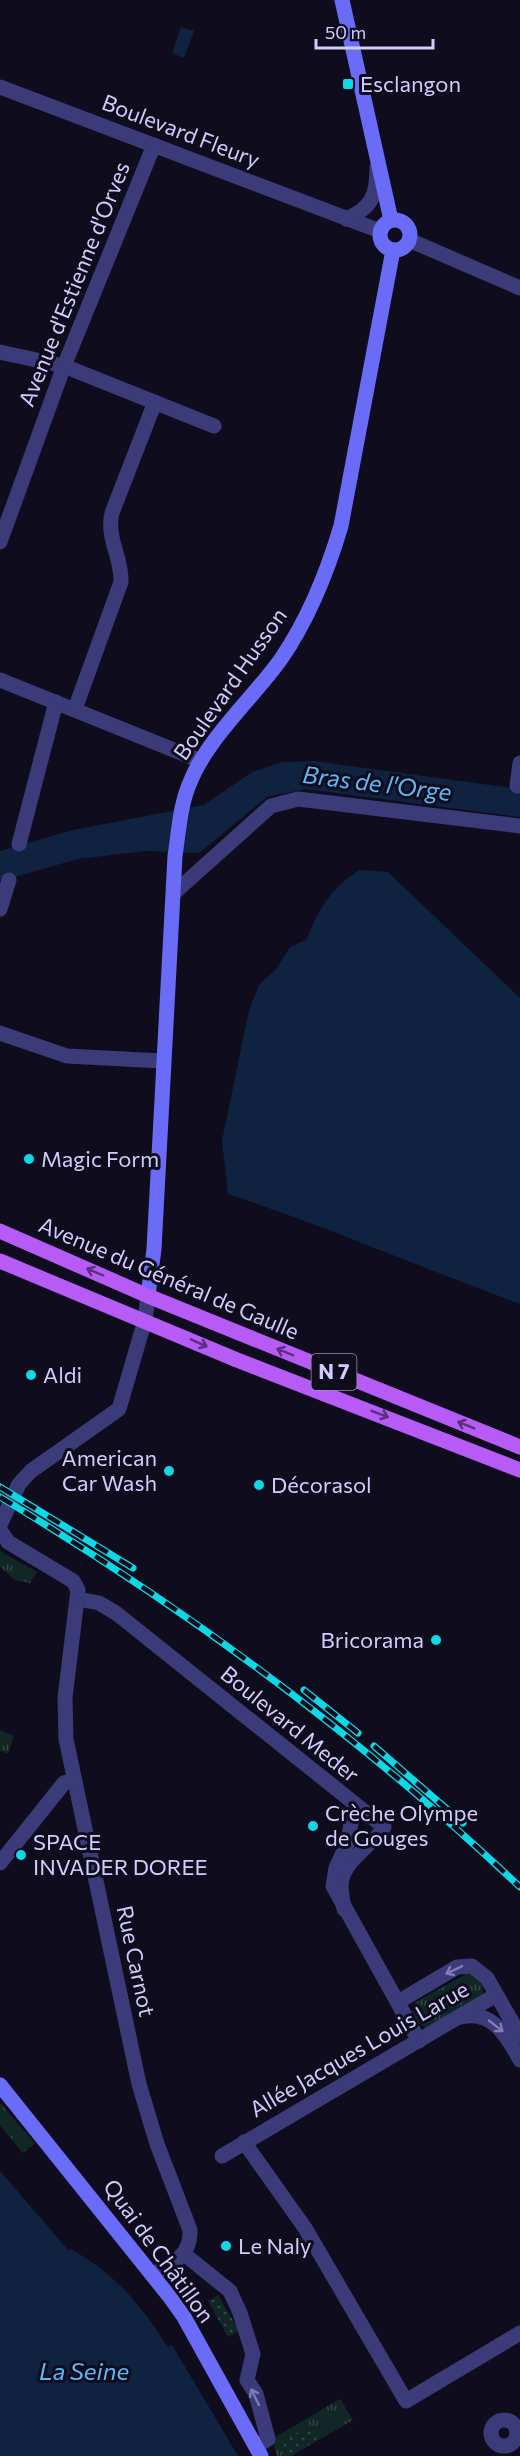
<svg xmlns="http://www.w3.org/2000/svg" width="520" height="2456" font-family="Commissioner,sans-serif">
<defs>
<pattern id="grass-tufts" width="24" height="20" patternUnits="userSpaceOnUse" patternTransform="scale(1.5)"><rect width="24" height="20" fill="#112725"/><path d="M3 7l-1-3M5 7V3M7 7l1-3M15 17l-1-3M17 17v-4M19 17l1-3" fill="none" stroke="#334546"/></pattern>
<pattern id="park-dots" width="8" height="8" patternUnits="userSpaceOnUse" patternTransform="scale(1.5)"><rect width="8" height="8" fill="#112725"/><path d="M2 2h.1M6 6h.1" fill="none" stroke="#334546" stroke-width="1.8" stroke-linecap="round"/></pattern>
</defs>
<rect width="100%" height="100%" fill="#0f0d1d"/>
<g fill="url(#grass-tufts)">
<path d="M0,1551L37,1572L30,1583L15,1580L0,1567Z"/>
<path d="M0,1730L14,1736L8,1754L0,1751Z"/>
<path d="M468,1973C479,1976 484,1984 483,1995L426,2028L415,2021L412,2009L416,2002Z"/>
<path d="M0,2103L35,2143L23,2153L0,2125Z"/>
<path d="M340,2399L353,2420L291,2456H277L272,2439Z"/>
</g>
<g fill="url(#park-dots)">
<path d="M218,2295L239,2331L228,2337L208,2301Z"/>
<path d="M309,2425L318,2440L288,2456L283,2442Z"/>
</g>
<g fill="#0f2340">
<path d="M181,27L194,31L184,58L172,53Z"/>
<path d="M313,761L520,789V817L306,789L267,797L199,853L145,851L78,859L0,881V851L73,830L204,805L252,772L283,762Z"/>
<path d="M359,870L388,872L520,998V1304C422,1268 327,1227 228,1194L222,1141L249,1010L259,985L277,968L290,947L307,939C320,906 330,890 359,870Z"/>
<path d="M0,2171L68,2250L71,2249C116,2275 140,2304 168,2347L172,2345L238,2456H0Z"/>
</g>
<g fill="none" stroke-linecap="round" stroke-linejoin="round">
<g stroke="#3b3b79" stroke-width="15">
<path d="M0,87L380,231"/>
<path d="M346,219C372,208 377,195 377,167"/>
<path d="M409,240L520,288"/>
<path d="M0,352L64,366L214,426"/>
<path d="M0,542L64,366L154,145"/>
<path d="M0,680L201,761"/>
<path d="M75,709L121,582C122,557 106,538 112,513L155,402"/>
<path d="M517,786L520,763"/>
<path d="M19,844L56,702"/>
<path d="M174,893L271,806L298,799L520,826"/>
<path d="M0,909L9,880"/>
<path d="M0,1033L67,1056L162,1061"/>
<path d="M0,1525L19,1484L31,1471L119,1409L145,1320L148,1296"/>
<path d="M0,1530L8,1542L73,1581L78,1590L65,1698L66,1739L139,2084L157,2144L190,2230C191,2255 174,2263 153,2274"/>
<path d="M78,1599L99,1603L116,1613L384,1827C373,1846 342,1860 341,1885C341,1892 343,1901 344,1909"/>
<path d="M354,1804L348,1842L336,1868L333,1886L419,2041"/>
<path d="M0,1863L64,1783L74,1780"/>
<path d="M398,2002L457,1967L472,1966L487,1978L520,2036"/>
<path d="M461,2017C492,2009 507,2036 520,2060"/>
<path d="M244,2142L305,2228L406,2401L520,2333"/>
<path d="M222,2156L496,1995"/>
<path d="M184,2254L230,2291L240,2313L253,2354L247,2380L256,2394L268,2439L256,2446"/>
<circle cx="504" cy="2433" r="13"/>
</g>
<g stroke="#6a6bf6" stroke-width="15">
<path d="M342,0L391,220"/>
<circle cx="395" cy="235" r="15"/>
<path d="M148,1296L154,1249L175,856C179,830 180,804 191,780C208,738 254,697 281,659C309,618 327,573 341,526L393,250"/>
<path d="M0,2085L169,2296L184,2317L261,2456"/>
</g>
<g stroke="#b65bf5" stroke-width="15">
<path d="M0,1231L148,1296L520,1447"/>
<path d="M0,1261L237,1360L520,1470"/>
</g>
<g stroke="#0ed8e6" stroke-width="7">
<g id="rail">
<path d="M0,1487L133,1568"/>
<path d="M0,1497C187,1609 361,1737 520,1887"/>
<path d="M304,1690L358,1733"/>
<path d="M374,1746L463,1823"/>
</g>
</g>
<use href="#rail" stroke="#0f0d1d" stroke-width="4.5" stroke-dasharray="14" stroke-linecap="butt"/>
</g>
<defs><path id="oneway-shaft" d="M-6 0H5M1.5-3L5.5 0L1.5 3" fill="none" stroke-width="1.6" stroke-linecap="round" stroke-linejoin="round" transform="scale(1.5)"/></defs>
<g stroke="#5a307e">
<use href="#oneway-shaft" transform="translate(95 1272) rotate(-157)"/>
<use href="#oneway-shaft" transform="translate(199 1343) rotate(24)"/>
<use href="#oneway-shaft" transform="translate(285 1352) rotate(-158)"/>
<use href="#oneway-shaft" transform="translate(380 1414) rotate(21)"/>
<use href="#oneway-shaft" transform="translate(466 1425) rotate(-158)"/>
</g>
<g stroke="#7e7db4">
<use href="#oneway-shaft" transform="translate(454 1970) rotate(154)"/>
<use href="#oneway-shaft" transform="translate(496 2026) rotate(38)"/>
<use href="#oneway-shaft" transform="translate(255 2397) rotate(-116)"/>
</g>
<g fill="#0ed8e6" stroke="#0f0d1d" stroke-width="2">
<rect x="342" y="78" width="12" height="12" rx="3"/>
<circle cx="29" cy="1159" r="6"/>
<circle cx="31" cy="1375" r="6"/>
<circle cx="169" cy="1471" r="6"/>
<circle cx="259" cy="1485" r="6"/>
<circle cx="436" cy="1640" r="6"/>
<circle cx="313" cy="1826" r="6"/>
<circle cx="21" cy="1855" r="6"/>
<circle cx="226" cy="2246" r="6"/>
</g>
<g text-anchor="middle" stroke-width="6" stroke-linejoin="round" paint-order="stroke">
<rect fill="#0f0d1d" stroke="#9693b9" stroke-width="1.5" x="311.5" y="1354" width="45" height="36" rx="4.5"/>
<g font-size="21" font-weight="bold" fill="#d0cdfc">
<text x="334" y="1379">N 7</text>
</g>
<g font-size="22" fill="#d0cdfc" stroke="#0f0d1d" text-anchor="start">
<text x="360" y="92">Esclangon</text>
<text x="41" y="1167">Magic Form</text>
<text x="43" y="1383">Aldi</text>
<text x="157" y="1466" text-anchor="end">American<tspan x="157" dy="25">Car Wash</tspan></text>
<text x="271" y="1493">Décorasol</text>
<text x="424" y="1648" text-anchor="end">Bricorama</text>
<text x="325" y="1821">Crèche Olympe<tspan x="325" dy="25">de Gouges</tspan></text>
<text x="33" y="1850">SPACE<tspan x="33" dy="25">INVADER DOREE</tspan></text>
<text x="238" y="2254">Le Naly</text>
</g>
<g font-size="22" fill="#d0cdfc" stroke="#0f0d1d">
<text transform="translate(181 131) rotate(21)" y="8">Boulevard Fleury</text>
<text transform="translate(74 284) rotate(-68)" y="8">Avenue d'Estienne d'Orves</text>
<text transform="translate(230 684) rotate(-55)" y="8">Boulevard Husson</text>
<text transform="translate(169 1278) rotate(23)" y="8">Avenue du Général de Gaulle</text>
<text transform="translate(290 1724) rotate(39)" y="8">Boulevard Meder</text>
<text transform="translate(136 1961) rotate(78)" y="8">Rue Carnot</text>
<text transform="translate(359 2049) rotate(-30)" y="8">Allée Jacques Louis Larue</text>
<text transform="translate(159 2251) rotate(54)" y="8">Quai de Châtillon</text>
</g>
<g font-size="24" font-style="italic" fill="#61b6f5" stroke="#0f0d1d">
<text transform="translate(377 784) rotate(7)" y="8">Bras de l'Orge</text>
<text x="84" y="2380">La Seine</text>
</g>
</g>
<path d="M316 39v9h117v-9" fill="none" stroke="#d0cdfc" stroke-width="3"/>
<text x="325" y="39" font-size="18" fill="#d0cdfc" stroke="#0f0d1d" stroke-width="4.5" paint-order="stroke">50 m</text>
</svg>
